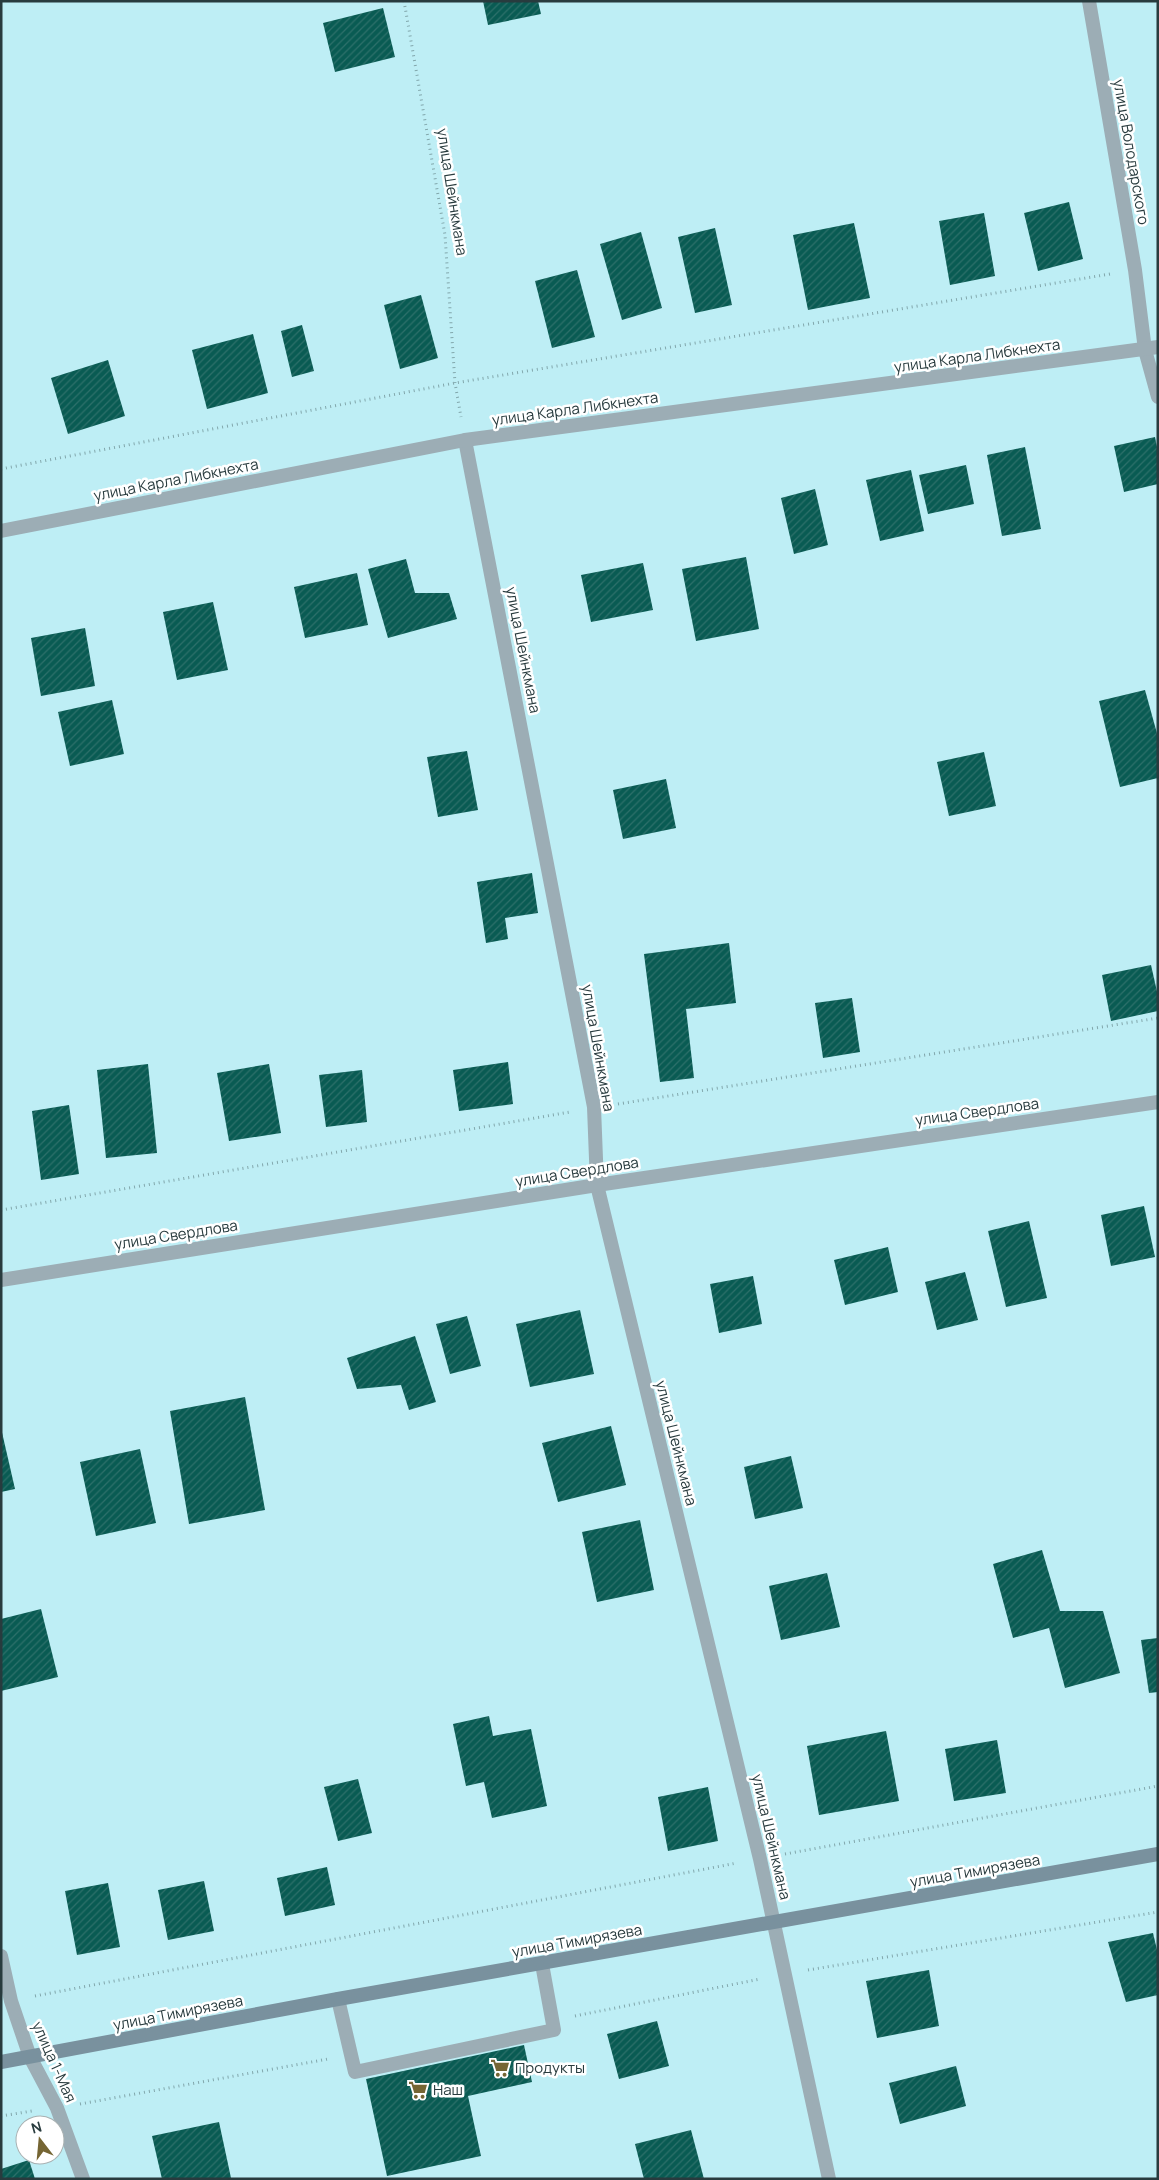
<svg xmlns="http://www.w3.org/2000/svg" width="1159" height="2180" font-family="Manrope,sans-serif">
<defs>
<pattern id="building-hatch" width="6" height="6" patternUnits="userSpaceOnUse" patternTransform="scale(1.25)"><rect width="6" height="6" fill="#095b53"/><path d="M-1 1l2-2M0 6l6-6M5 7l2-2" fill="none" stroke="#2d706a"/></pattern>
</defs>
<rect width="100%" height="100%" fill="#beeef5"/>
<g fill="url(#building-hatch)">
<path d="M483,1H538L541,14L488,25Z"/>
<path d="M383,8L395,57L335,72L323,23Z"/>
<path d="M1069,202L1083,259L1038,271L1024,213Z"/>
<path d="M984,213L995,276L950,285L939,221Z"/>
<path d="M854,223L870,298L808,310L793,235Z"/>
<path d="M715,228L732,305L695,313L678,237Z"/>
<path d="M641,232L662,308L622,320L600,244Z"/>
<path d="M577,270L595,337L552,348L535,281Z"/>
<path d="M421,295L438,358L400,369L384,305Z"/>
<path d="M302,325L314,371L292,377L281,331Z"/>
<path d="M253,334L268,393L207,409L192,350Z"/>
<path d="M108,360L125,416L68,434L51,378Z"/>
<path d="M1155,437L1158,452V484L1124,492L1114,446Z"/>
<path d="M1025,447L1041,529L1002,536L987,455Z"/>
<path d="M966,465L974,504L928,514L919,475Z"/>
<path d="M911,470L924,531L880,541L866,480Z"/>
<path d="M815,489L828,545L794,554L781,498Z"/>
<path d="M746,557L759,629L696,641L682,569Z"/>
<path d="M406,559L415,593H449L457,619L388,638L368,569Z"/>
<path d="M643,563L653,610L591,622L581,575Z"/>
<path d="M357,573L368,625L305,638L294,587Z"/>
<path d="M213,602L228,670L177,680L163,612Z"/>
<path d="M85,628L95,686L41,696L31,638Z"/>
<path d="M1145,690L1158,737V778L1120,787L1099,701Z"/>
<path d="M112,700L124,754L70,766L58,712Z"/>
<path d="M467,751L478,810L438,817L427,757Z"/>
<path d="M984,752L996,806L949,816L937,762Z"/>
<path d="M666,779L676,828L623,839L613,790Z"/>
<path d="M532,873L538,913L505,918L508,939L486,943L477,882Z"/>
<path d="M729,943L736,1003L686,1009L694,1078L660,1082L644,954Z"/>
<path d="M1151,965L1158,996V1011L1111,1021L1102,975Z"/>
<path d="M852,998L860,1052L823,1058L815,1003Z"/>
<path d="M508,1062L513,1104L459,1111L453,1070Z"/>
<path d="M148,1064L157,1153L106,1158L97,1070Z"/>
<path d="M269,1064L281,1133L229,1141L217,1073Z"/>
<path d="M362,1070L367,1122L326,1127L319,1075Z"/>
<path d="M69,1105L79,1174L41,1180L32,1111Z"/>
<path d="M1144,1206L1155,1257L1111,1266L1101,1215Z"/>
<path d="M1029,1221L1047,1298L1006,1307L988,1231Z"/>
<path d="M888,1247L898,1292L845,1305L834,1260Z"/>
<path d="M965,1272L978,1320L937,1330L925,1282Z"/>
<path d="M753,1276L762,1324L719,1333L710,1284Z"/>
<path d="M580,1310L594,1374L530,1387L516,1324Z"/>
<path d="M467,1316L481,1366L450,1374L436,1324Z"/>
<path d="M415,1336L436,1402L409,1410L401,1385L357,1389L347,1358Z"/>
<path d="M245,1397L265,1510L189,1524L170,1411Z"/>
<path d="M611,1426L626,1485L558,1502L542,1443Z"/>
<path d="M1,1428L15,1489L1,1492Z"/>
<path d="M140,1449L156,1523L96,1536L80,1462Z"/>
<path d="M791,1456L803,1508L755,1519L744,1467Z"/>
<path d="M640,1520L654,1590L597,1602L582,1532Z"/>
<path d="M1042,1550L1060,1611H1103L1120,1673L1065,1688L1049,1628L1013,1638L993,1564Z"/>
<path d="M827,1573L840,1627L781,1640L769,1586Z"/>
<path d="M41,1609L58,1677L1,1691V1619Z"/>
<path d="M1158,1638V1692L1149,1693L1141,1640Z"/>
<path d="M489,1716L493,1736L531,1729L547,1806L492,1818L484,1782L466,1786L453,1724Z"/>
<path d="M886,1731L899,1801L819,1815L807,1746Z"/>
<path d="M997,1740L1006,1793L954,1801L945,1749Z"/>
<path d="M358,1779L372,1833L338,1841L324,1787Z"/>
<path d="M708,1787L718,1841L668,1851L658,1797Z"/>
<path d="M327,1867L335,1905L285,1916L277,1878Z"/>
<path d="M204,1881L214,1931L168,1940L158,1890Z"/>
<path d="M108,1883L120,1947L77,1955L65,1891Z"/>
<path d="M1153,1933L1158,1954V1995L1126,2002L1108,1942Z"/>
<path d="M929,1970L939,2026L877,2038L866,1981Z"/>
<path d="M657,2021L669,2066L619,2079L607,2034Z"/>
<path d="M524,2045L532,2082L468,2096L481,2156L387,2176L366,2079Z"/>
<path d="M956,2066L966,2106L900,2124L889,2083Z"/>
<path d="M219,2122L231,2178L162,2179L152,2136Z"/>
<path d="M691,2130L704,2179H644L635,2144Z"/>
<path d="M29,2160L35,2179H1V2169Z"/>
</g>
<g fill="none" stroke-linecap="round" stroke-linejoin="round">
<g stroke="#82a7ac" stroke-width="3" stroke-dasharray="1 4" stroke-linecap="butt">
<path d="M404,1L445,235L455,383L461,417"/>
<path d="M1,469L455,383L1110,274"/>
<path d="M618,1104L1158,1018"/>
<path d="M1,1210L570,1112"/>
<path d="M785,1854L1158,1786"/>
<path d="M808,1970L1158,1912"/>
<path d="M35,1996L737,1863"/>
<path d="M575,2016L760,1979"/>
<path d="M80,2104L328,2059"/>
<path d="M1,2116L32,2111"/>
</g>
<path stroke="#9cadb5" stroke-width="14" d="M338,1999L355,2072L554,2030L542,1964"/>
<g stroke="#9cadb5" stroke-width="14">
<path d="M1089,1L1135,270L1145,350L1158,397"/>
<path d="M465,440L594,1107L597,1185L760,1859L829,2179"/>
<path d="M1,531L465,440L1158,347"/>
<path d="M1,1280L597,1185L1158,1102"/>
<path d="M1,1956L11,2001L30,2057L57,2108L83,2179"/>
</g>
<path stroke="#79919e" stroke-width="14" d="M1,2062L338,1999L1158,1854"/>
</g>
<defs>
<g id="supermarket-bare" transform="scale(1.5)"><path d="M-6-5.5h2.5l.6 2H6L4.5 2H-2.5L-4.4-4H-6ZM-1.5 3.2a1.3 1.3 0 1 0 .1 0ZM3 3.2a1.3 1.3 0 1 0 .1 0Z" fill="#756533" stroke="#fff" stroke-width="2.5" paint-order="stroke"/></g>
</defs>
<g fill-rule="evenodd">
<use href="#supermarket-bare" x="500" y="2068"/>
<use href="#supermarket-bare" x="418" y="2090"/>
</g>
<g text-anchor="middle" stroke-width="5" stroke-linejoin="round" paint-order="stroke">
<g font-size="15" fill="#283b3e" stroke="#fff">
<text transform="translate(1131 152) rotate(80)" y="5">улица Володарского</text>
<text transform="translate(452 192) rotate(81)" y="5">улица Шейнкмана</text>
<text transform="translate(977 356) rotate(-8)" y="5">улица Карла Либкнехта</text>
<text transform="translate(575 409) rotate(-8)" y="5">улица Карла Либкнехта</text>
<text transform="translate(176 480) rotate(-11)" y="5">улица Карла Либкнехта</text>
<text transform="translate(523 650) rotate(79)" y="5">улица Шейнкмана</text>
<text transform="translate(598 1048) rotate(80)" y="5">улица Шейнкмана</text>
<text transform="translate(977 1112) rotate(-8)" y="5">улица Свердлова</text>
<text transform="translate(577 1172) rotate(-9)" y="5">улица Свердлова</text>
<text transform="translate(176 1235) rotate(-9)" y="5">улица Свердлова</text>
<text transform="translate(676 1443) rotate(76)" y="5">улица Шейнкмана</text>
<text transform="translate(771 1837) rotate(77)" y="5">улица Шейнкмана</text>
<text transform="translate(975 1871) rotate(-10)" y="5">улица Тимирязева</text>
<text transform="translate(577 1941) rotate(-10)" y="5">улица Тимирязева</text>
<text transform="translate(178 2013) rotate(-11)" y="5">улица Тимирязева</text>
<text transform="translate(54 2062) rotate(66)" y="5">улица 1-Мая</text>
</g>
<g font-size="15" fill="#283b3e" stroke="#fff" text-anchor="start">
<text x="515" y="2073">Продукты</text>
<text x="433" y="2095">Наш</text>
</g>
</g>
<rect width="1159" height="2180" fill="none" stroke="#283b3e" stroke-width="5"/>
<g transform="translate(40 2140) rotate(344)"><circle r="24" fill="#ffffff" stroke="#a9b1b2"/>
<path d="M0-4L9 19L0 12L-9 19Z" fill="#756533"/>
<text y="-8" font-size="14" font-weight="bold" text-anchor="middle" fill="#283b3e">N</text>
</g>
</svg>
